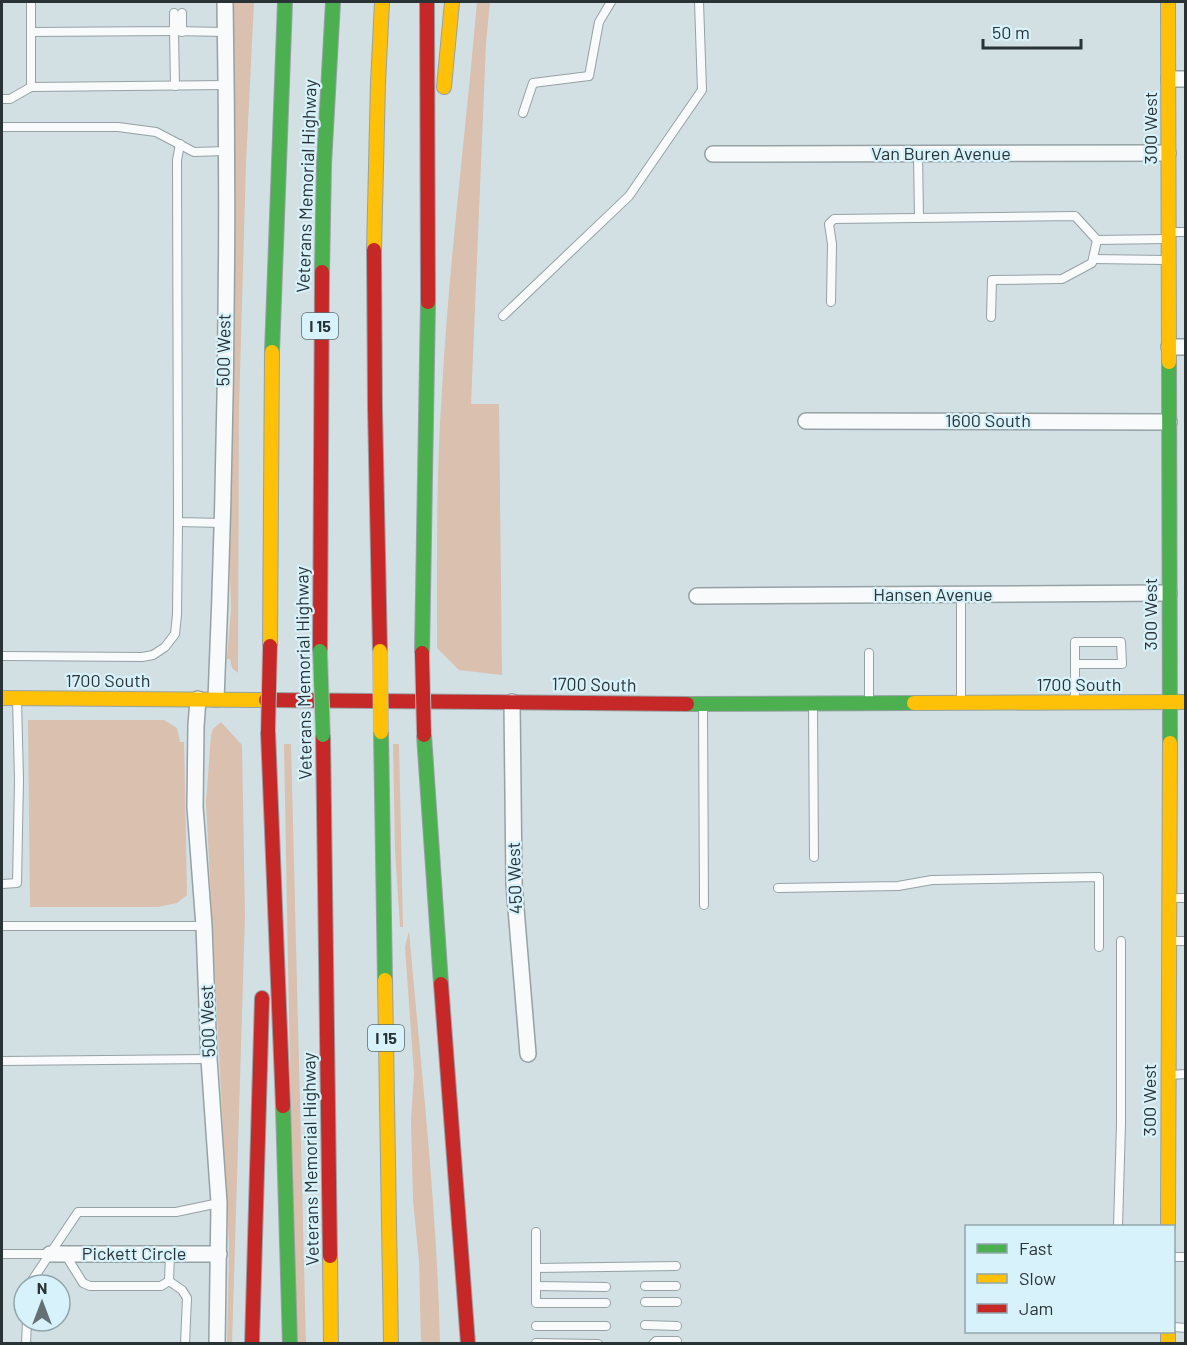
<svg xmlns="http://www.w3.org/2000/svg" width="1187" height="1345" font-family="Barlow,sans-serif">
<rect width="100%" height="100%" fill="#d2e0e4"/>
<g fill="#d9c0af">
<path d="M229,2H254L246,164L239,409L238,673L232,668L230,659H227L231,610L228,512Z"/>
<path d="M477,2H490L486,43L471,404H499L502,675L459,670L437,648C437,562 436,476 442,390C449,260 466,131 477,2Z"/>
<path d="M28,720H164L177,728L180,742H184L187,895L177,903L158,907H30Z"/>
<path d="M221,722L242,745L245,915L232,1344L227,1343L229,1246L206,802L211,735L213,729Z"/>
<path d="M284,744H291L306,1344L295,1343Z"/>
<path d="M393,744H399L403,927H400L395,850Z"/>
<path d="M409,931C421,1068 437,1206 440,1343H421L419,1261L413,1200L411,1120L414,1074L405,947Z"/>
</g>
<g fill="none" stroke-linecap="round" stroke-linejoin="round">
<g stroke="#96a1a4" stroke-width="10">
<g id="lane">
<path d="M31,2V87L226,85"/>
<path d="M31,32L174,31V13"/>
<path d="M182,32V13"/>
<path d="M175,86L174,31L225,32"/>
<path d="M2,99H10L31,87"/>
<path d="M523,113L533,83L589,76L599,22L611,2"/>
<path d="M2,127H118L156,132L194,152L226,151"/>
<path d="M180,144L177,160L178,522L223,523"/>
<path d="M918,154L919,218"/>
<path d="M1170,232H1186"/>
<path d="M1093,259L1166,260"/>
<path d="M831,302L832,244L829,224L834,219L1075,216L1097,240L1166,239"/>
<path d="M503,316L629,196L702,90L699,2"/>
<path d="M991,317L992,280L1062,279L1092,263L1097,240"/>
<path d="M961,594V701"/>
<path d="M2,656L142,657L153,655L165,647L175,634L177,615L178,522"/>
<path d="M1075,664H1122L1121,642H1075V701"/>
<path d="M869,702V653"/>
<path d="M703,705L704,905"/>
<path d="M813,705L814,857"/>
<path d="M2,884L17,883L19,780L17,699"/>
<path d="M778,888L898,886L932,880L1099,877V947"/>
<path d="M1171,898H1186"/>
<path d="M2,926H204"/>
<path d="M1170,941H1186"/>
<path d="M2,1061L209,1059"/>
<path d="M1170,1075L1186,1074"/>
<path d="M1118,1226L1121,1124V941"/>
<path d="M536,1232V1303H606"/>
<path d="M2,1254H50"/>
<path d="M65,1254L83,1283L90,1286H161L169,1281L170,1254"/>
<path d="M1174,1257H1186"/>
<path d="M536,1268L676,1266"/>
<path d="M169,1281L182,1290L187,1298L185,1344"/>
<path d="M29,1285L78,1212H176L219,1203"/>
<path d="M536,1286L606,1287"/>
<path d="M645,1286H676"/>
<path d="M645,1302H677"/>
<path d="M645,1325L677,1326"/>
<path d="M536,1326H606"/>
<path d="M1174,1327L1186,1328"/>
<path d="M536,1343L598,1344"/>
<path d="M26,1344L27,1321"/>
<path d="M653,1344L656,1341H677"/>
</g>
</g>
<g stroke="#96a1a4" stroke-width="18">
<g id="street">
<path d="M1169,79H1186"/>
<path d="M713,154L1168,153"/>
<path d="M1169,347H1186"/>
<path d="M806,421L1169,422"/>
<path d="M697,596L1169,593"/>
<path d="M198,699L196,726L195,807L204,926L209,1059L219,1203L217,1344"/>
<path d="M216,699C226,467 229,234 225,2"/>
<path d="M512,702L514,884L528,1054"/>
<path d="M50,1254H219"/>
</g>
</g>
<g stroke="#96a1a4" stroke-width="16">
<g id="fast">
<path d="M322,272L324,164L333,2"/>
<path d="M272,352L285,2"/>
<path d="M1169,362L1170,743"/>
<path d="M422,653L428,302"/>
<path d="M687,704L914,703"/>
<path d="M381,732L385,980"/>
<path d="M424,735L441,984"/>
<path d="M283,1106L290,1344"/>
</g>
</g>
<g stroke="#96a1a4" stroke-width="16">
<g id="slow">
<path d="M1168,2L1169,362"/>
<path d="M444,87L452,2"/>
<path d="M374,250L378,83L382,2"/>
<path d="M270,646L272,352"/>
<path d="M2,698L266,700"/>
<path d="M914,703L1186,702"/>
<path d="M385,980L391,1344"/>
<path d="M1168,1226L1170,743"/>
<path d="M330,1256L331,1344"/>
<path d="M1168,1332V1344"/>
</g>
</g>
<g stroke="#96a1a4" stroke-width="16">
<g id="jam">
<path d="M427,2L428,302"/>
<path d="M374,250L375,408L380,651"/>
<path d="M320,651L322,272"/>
<path d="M266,700L687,704"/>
<path d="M268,732L283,1106"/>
<path d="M323,735L330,1256"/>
<path d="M441,984L468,1344"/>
<path d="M252,1344L262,998"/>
</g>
</g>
<use href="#lane" stroke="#f8fafb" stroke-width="8"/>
<use href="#street" stroke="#f8fafb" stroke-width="15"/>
<use href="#fast" stroke="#4caf50" stroke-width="14"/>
<use href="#slow" stroke="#ffc107" stroke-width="14"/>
<use href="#jam" stroke="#c62828" stroke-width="14"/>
<g stroke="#b5bcbe" stroke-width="16" stroke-linecap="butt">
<path id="fast-bridge" d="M320,651L323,735"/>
</g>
<g stroke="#b5bcbe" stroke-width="16" stroke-linecap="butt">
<path id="slow-bridge" d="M380,651L381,732"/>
</g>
<g stroke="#b5bcbe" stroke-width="16" stroke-linecap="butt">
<g id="jam-bridge">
<path d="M422,653L424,735"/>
<path d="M268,732L270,646"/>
</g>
</g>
<use href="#fast-bridge" stroke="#4caf50" stroke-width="14"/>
<use href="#slow-bridge" stroke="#ffc107" stroke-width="14"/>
<use href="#jam-bridge" stroke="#c62828" stroke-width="14"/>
</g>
<g text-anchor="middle" stroke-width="4.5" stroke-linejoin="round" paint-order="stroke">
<g fill="#d7f2fa" stroke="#5d6c71" stroke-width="1.5">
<rect x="302" y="313" width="36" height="26" rx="4.5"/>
<rect x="368" y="1025" width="36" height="26" rx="4.5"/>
</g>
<g font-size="16" font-weight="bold" fill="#293336">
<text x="320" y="332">I 15</text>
<text x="386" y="1044">I 15</text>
</g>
<g font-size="18" fill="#293336" stroke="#d7f2fa">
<text transform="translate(1151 128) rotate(-90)" y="6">300 West</text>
<text x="941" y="160">Van Buren Avenue</text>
<text transform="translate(307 186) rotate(-88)" y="6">Veterans Memorial Highway</text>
<text transform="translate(224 350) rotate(-89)" y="6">500 West</text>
<text x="988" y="427">1600 South</text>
<text x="933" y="601">Hansen Avenue</text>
<text transform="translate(1151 614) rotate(-90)" y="6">300 West</text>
<text transform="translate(304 673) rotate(-91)" y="6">Veterans Memorial Highway</text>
<text x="108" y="687">1700 South</text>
<text transform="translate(594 685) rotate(1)" y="6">1700 South</text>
<text x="1079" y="691">1700 South</text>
<text transform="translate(515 878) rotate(-92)" y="6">450 West</text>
<text transform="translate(208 1021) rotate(-92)" y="6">500 West</text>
<text transform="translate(1150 1100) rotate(-90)" y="6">300 West</text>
<text transform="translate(311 1159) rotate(-91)" y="6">Veterans Memorial Highway</text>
<text x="134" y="1260">Pickett Circle</text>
</g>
</g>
<rect width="1187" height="1345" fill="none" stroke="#293336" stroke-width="6"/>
<rect x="965" y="1225" width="210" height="108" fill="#d7f2fa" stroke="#91a6ac" stroke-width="1.5"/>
<rect x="977" y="1244" width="30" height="9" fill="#4caf50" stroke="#91a6ac" stroke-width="1.5"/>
<text x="1019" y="1255" font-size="18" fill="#293336">Fast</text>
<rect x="977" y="1274" width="30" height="9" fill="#ffc107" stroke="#91a6ac" stroke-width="1.5"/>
<text x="1019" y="1285" font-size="18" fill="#293336">Slow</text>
<rect x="977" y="1304" width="30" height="9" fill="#c62828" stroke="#91a6ac" stroke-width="1.5"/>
<text x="1019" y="1315" font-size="18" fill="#293336">Jam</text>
<g transform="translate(42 1303)"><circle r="28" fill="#d7f2fa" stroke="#91a6ac" stroke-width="1.5"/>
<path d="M0-4.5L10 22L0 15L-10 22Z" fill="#647073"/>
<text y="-9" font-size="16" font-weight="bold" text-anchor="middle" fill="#293336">N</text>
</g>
<path d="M983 39v9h98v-9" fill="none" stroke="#293336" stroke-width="3"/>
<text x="992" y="39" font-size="18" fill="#293336" stroke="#d7f2fa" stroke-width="4.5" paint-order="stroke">50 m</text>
</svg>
